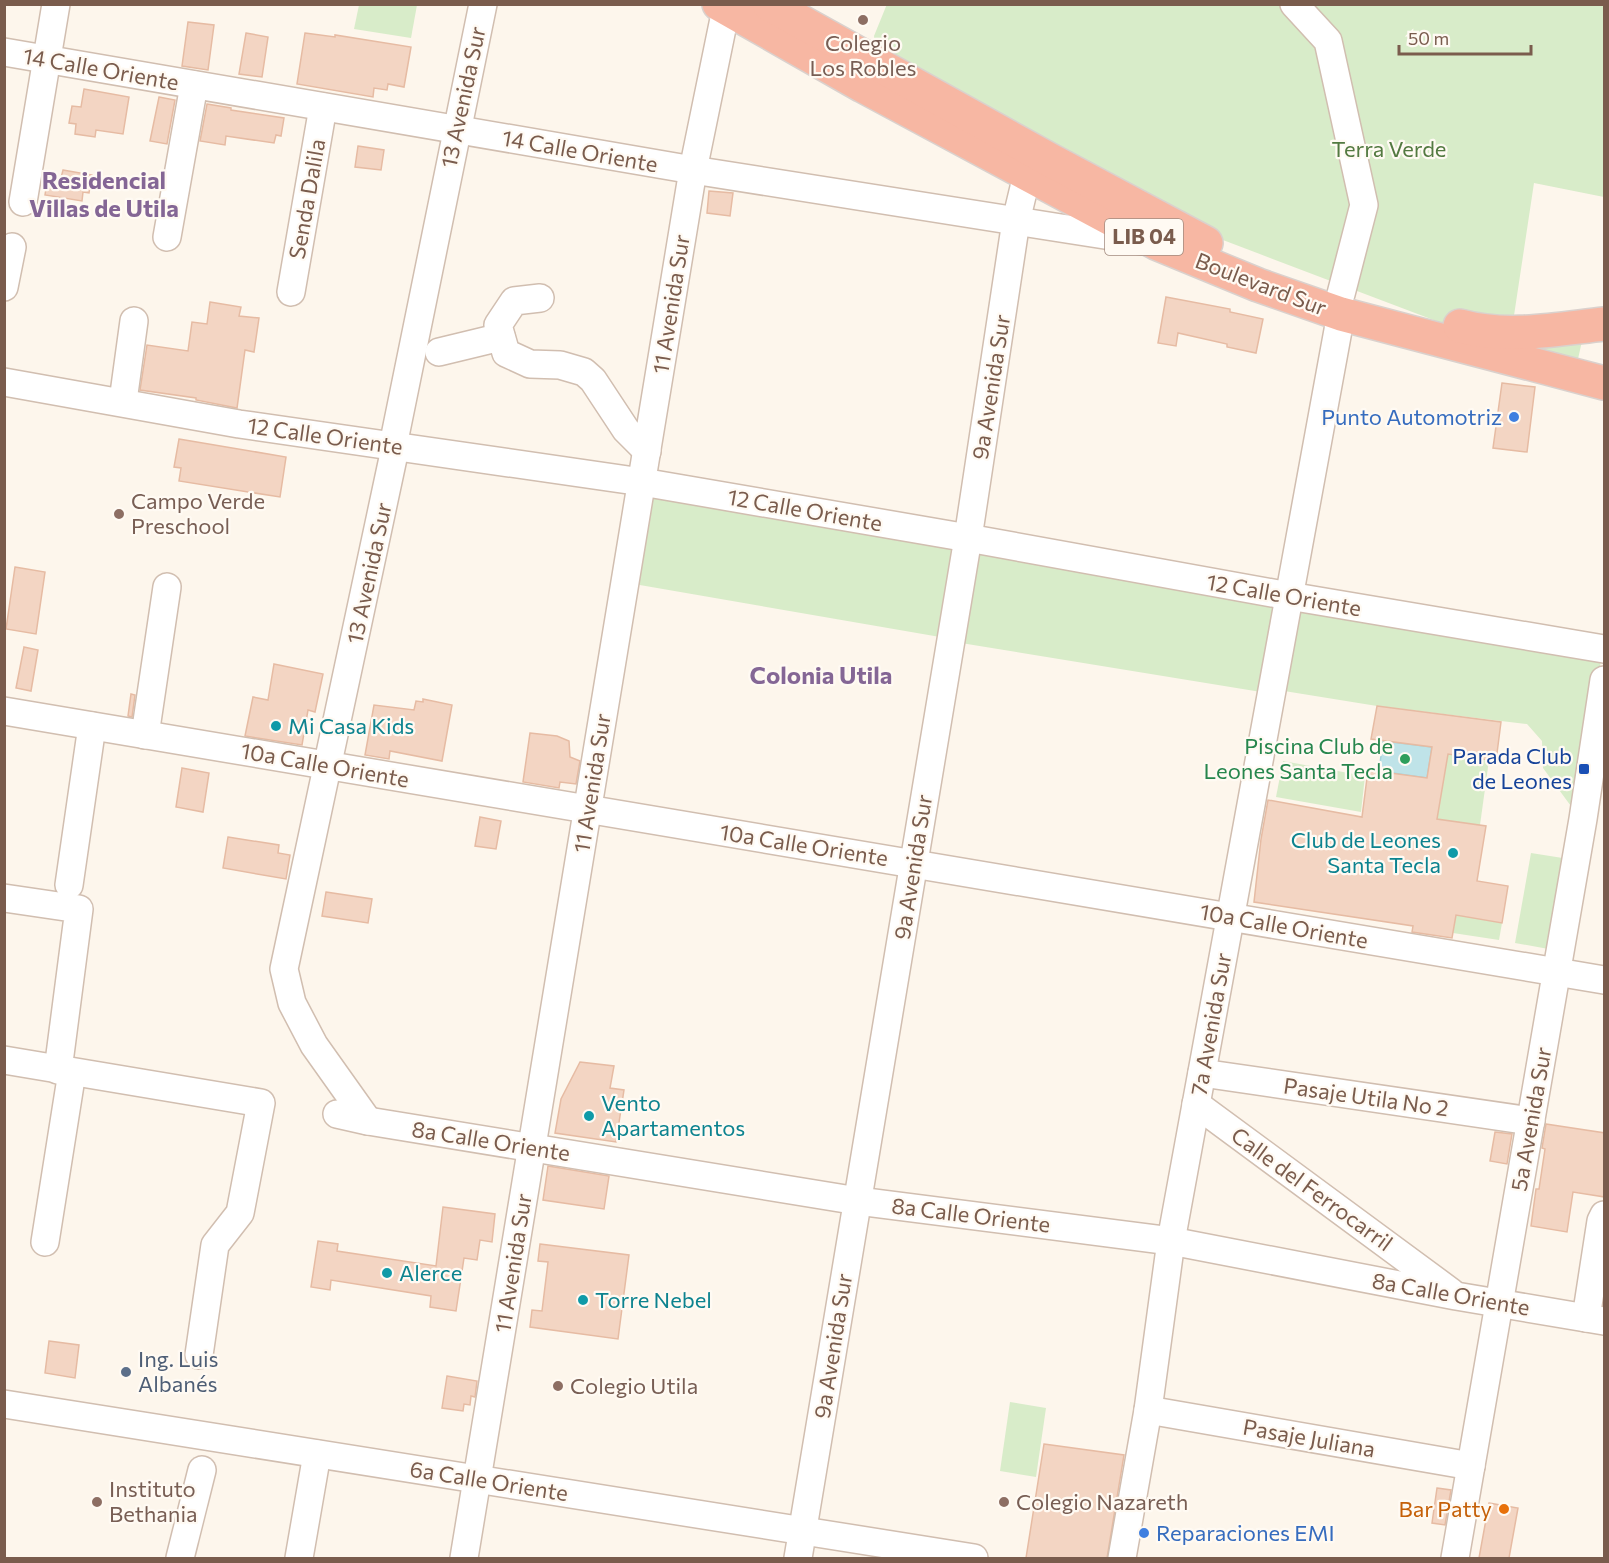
<svg xmlns="http://www.w3.org/2000/svg" width="1609" height="1563" font-family="Commissioner,sans-serif">
<rect width="100%" height="100%" fill="#fdf6ec"/>
<g fill="#d8ecc9">
<path d="M887,4L1604,5V197L1534,183L1510,342L1582,341L1578,359L1481,338L1215,237L876,50L874,36Z"/>
<path d="M359,5H417L411,38L354,29Z"/>
<path d="M650,493L956,548L940,637L634,584Z"/>
<path d="M977,548L1278,602L1261,692L961,643Z"/>
<path d="M1292,605L1602,654L1576,813L1543,768L1542,741L1527,724L1377,706L1278,690Z"/>
<path d="M1448,754L1489,760L1480,825L1437,819Z"/>
<path d="M1283,761L1365,776L1361,812L1276,797Z"/>
<path d="M1531,853L1569,859L1554,950L1515,943Z"/>
<path d="M1456,915L1502,923L1499,940L1453,933Z"/>
<path d="M1010,1402L1046,1408L1036,1477L1000,1471Z"/>
</g>
<path fill="#bfe3e8" stroke="#a5d3da" stroke-width="1.5" d="M1383,741L1432,747L1427,778L1379,771Z"/>
<g fill="#f3d5c3" stroke="#e6bba3" stroke-width="1.5">
<path d="M188,22L214,25L208,70L182,66Z"/>
<path d="M246,33L268,37L262,77L239,74Z"/>
<path d="M305,33L335,37V35L411,47L404,87L388,84L387,90L374,88L373,97L297,84Z"/>
<path d="M84,89L129,97L123,134L96,130L95,137L75,134L76,124L69,123L72,106L81,107Z"/>
<path d="M159,97L175,100L167,144L150,141Z"/>
<path d="M207,104L231,108V110L284,118L281,136L276,135L274,143L226,136L225,145L200,141Z"/>
<path d="M358,146L384,150L381,170L355,167Z"/>
<path d="M63,170L92,175L89,193L83,192L82,201L45,195L48,176L61,178Z"/>
<path d="M709,191L733,193L730,216L707,213Z"/>
<path d="M1166,297L1230,309V312L1263,319L1256,353L1227,347V344L1178,333L1176,346L1158,343Z"/>
<path d="M210,302L241,307L239,316L259,318L254,352L245,350L237,408L196,400V398L140,390L147,345L188,351L192,322L207,324Z"/>
<path d="M1502,383L1535,387L1527,452L1493,448Z"/>
<path d="M179,439L286,457L280,497L179,481L181,468L174,467Z"/>
<path d="M15,567L45,572L36,634L6,629Z"/>
<path d="M24,647L38,650L31,691L16,688Z"/>
<path d="M274,664L323,674L315,712L308,710L302,745L245,736L253,697L268,700Z"/>
<path d="M131,694L135,695L132,717L128,716Z"/>
<path d="M423,699L452,705L442,761L390,751L389,759L365,755L374,705L414,710L416,701L423,702Z"/>
<path d="M1377,706L1501,722L1496,761L1448,754L1437,819L1486,826L1477,881L1508,886L1502,923L1456,915L1452,938L1412,932L1413,926L1254,902L1261,839L1268,800L1362,817L1368,770L1427,778L1432,747L1371,739Z"/>
<path d="M530,733L557,736L569,741L570,757L580,761L576,784L560,782L559,788L523,782Z"/>
<path d="M182,768L209,773L203,812L176,807Z"/>
<path d="M480,817L501,821L496,849L475,846Z"/>
<path d="M228,837L279,845L278,853L290,855L286,879L223,868Z"/>
<path d="M326,892L372,899L368,923L322,916Z"/>
<path d="M580,1062L614,1066L610,1088L624,1090L616,1142L555,1133L561,1099Z"/>
<path d="M1546,1124L1605,1133V1197L1573,1192L1567,1232L1531,1226L1536,1189H1539L1545,1149L1542,1148Z"/>
<path d="M1495,1132L1512,1134L1507,1164L1490,1161Z"/>
<path d="M548,1166L609,1176L604,1209L543,1200Z"/>
<path d="M443,1207L495,1214L492,1242L480,1240L477,1260L464,1258L456,1311L430,1307L431,1296L331,1280L330,1290L311,1287L318,1241L338,1244L337,1251L436,1266Z"/>
<path d="M540,1244L629,1255L618,1339L530,1327L532,1310L542,1311L548,1262L538,1261Z"/>
<path d="M49,1341L79,1345L75,1378L45,1373Z"/>
<path d="M447,1376L477,1381L475,1397L471,1396L470,1405L464,1404L463,1411L442,1408Z"/>
<path d="M1044,1444L1124,1455L1107,1558H1026Z"/>
<path d="M1437,1488L1451,1490L1445,1525L1432,1523Z"/>
<path d="M1489,1503L1518,1508L1509,1558H1479Z"/>
</g>
<g fill="none" stroke-linecap="round" stroke-linejoin="round">
<g stroke="#d1beb0" stroke-width="30">
<g id="minor">
<path d="M1294,4L1328,41L1364,205L1341,294"/>
<path d="M4,52L693,170L1143,241"/>
<path d="M23,202L56,4"/>
<path d="M167,237L194,85"/>
<path d="M4,287L12,247"/>
<path d="M291,292L323,107"/>
<path d="M540,298L514,301L498,325L506,353L530,364L560,365L584,372L593,380L626,430L647,451"/>
<path d="M439,352L501,337"/>
<path d="M4,382L239,424L642,482L968,538L1289,596L1604,649"/>
<path d="M123,401L134,321"/>
<path d="M4,711L1604,980"/>
<path d="M145,735L167,587"/>
<path d="M69,885L92,726"/>
<path d="M4,898L79,909L58,1070"/>
<path d="M4,1060L261,1103L240,1213L215,1245L199,1355"/>
<path d="M1202,1073L1531,1121"/>
<path d="M1196,1104L1451,1292"/>
<path d="M337,1114L368,1121L858,1201L1171,1241L1456,1296L1604,1321"/>
<path d="M368,1121L314,1045L292,1003L284,969L393,458L395,436L483,4"/>
<path d="M45,1242L72,1072"/>
<path d="M1586,1318L1601,1221L1604,1215"/>
<path d="M4,1404L974,1558"/>
<path d="M1148,1410L1471,1466"/>
<path d="M180,1558L202,1470"/>
<path d="M299,1558L317,1454"/>
<path d="M464,1558L693,170L726,9"/>
<path d="M798,1558L968,538L1016,221L1027,175"/>
<path d="M1122,1558L1148,1410L1171,1241L1341,314"/>
<path d="M1455,1558L1583,819L1604,680"/>
</g>
</g>
<g stroke="#dad1cd" stroke-width="36">
<g id="highway">
<path d="M719,4L863,86L1156,243L1258,285L1341,314L1604,383"/>
<path d="M769,4L1052,161L1206,243"/>
<path d="M1460,326C1507,339 1557,329 1604,324"/>
</g>
</g>
<use href="#minor" stroke="#fff" stroke-width="27"/>
<use href="#highway" stroke="#f7b7a3" stroke-width="33"/>
</g>
<g fill="#8d6e63" stroke="#fffaf3" stroke-width="2">
<circle cx="863" cy="20" r="6"/>
<circle cx="119" cy="514" r="6"/>
<circle cx="558" cy="1386" r="6"/>
<circle cx="97" cy="1502" r="6"/>
<circle cx="1004" cy="1502" r="6"/>
</g>
<g fill="#3f7fe0" stroke="#fffaf3" stroke-width="2">
<circle cx="1514" cy="417" r="6"/>
<circle cx="1144" cy="1533" r="6"/>
</g>
<g fill="#0f9aa8" stroke="#fffaf3" stroke-width="2">
<circle cx="276" cy="726" r="6"/>
<circle cx="1453" cy="853" r="6"/>
<circle cx="589" cy="1116" r="6"/>
<circle cx="387" cy="1273" r="6"/>
<circle cx="583" cy="1300" r="6"/>
</g>
<circle fill="#2e9e5b" stroke="#fffaf3" stroke-width="2" cx="1405" cy="759" r="6"/>
<rect fill="#1a4fb4" stroke="#fffaf3" stroke-width="2" x="1578" y="763" width="12" height="12" rx="3"/>
<circle fill="#5c6f8a" stroke="#fffaf3" stroke-width="2" cx="126" cy="1372" r="6"/>
<circle fill="#e8710a" stroke="#fffaf3" stroke-width="2" cx="1504" cy="1509" r="6"/>
<g text-anchor="middle" stroke-width="4.5" stroke-linejoin="round" paint-order="stroke">
<rect fill="#fffaf3" stroke="#a28b7f" stroke-width="1.5" x="1105" y="219" width="78" height="36" rx="4.5"/>
<g font-size="21" font-weight="bold" fill="#7a5c4d">
<text x="1144" y="244">LIB 04</text>
</g>
<g font-size="22" fill="#785e54" stroke="#fffaf3" text-anchor="start">
<text x="863" y="51" text-anchor="middle">Colegio<tspan x="863" dy="25">Los Robles</tspan></text>
<text x="131" y="509">Campo Verde<tspan x="131" dy="25">Preschool</tspan></text>
<text x="570" y="1394">Colegio Utila</text>
<text x="109" y="1497">Instituto<tspan x="109" dy="25">Bethania</tspan></text>
<text x="1016" y="1510">Colegio Nazareth</text>
</g>
<g font-size="22" fill="#7a5c4d" stroke="#fffaf3">
<text transform="translate(101 69) rotate(10)" y="8">14 Calle Oriente</text>
<text transform="translate(463 97) rotate(-78)" y="8">13 Avenida Sur</text>
<text transform="translate(580 151) rotate(10)" y="8">14 Calle Oriente</text>
<text transform="translate(307 199) rotate(-80)" y="8">Senda Dalila</text>
<text transform="translate(1261 284) rotate(21)" y="8">Boulevard Sur</text>
<text transform="translate(671 304) rotate(-81)" y="8">11 Avenida Sur</text>
<text transform="translate(991 387) rotate(-81)" y="8">9a Avenida Sur</text>
<text transform="translate(325 436) rotate(8)" y="8">12 Calle Oriente</text>
<text transform="translate(805 510) rotate(10)" y="8">12 Calle Oriente</text>
<text transform="translate(369 573) rotate(-78)" y="8">13 Avenida Sur</text>
<text transform="translate(1284 595) rotate(10)" y="8">12 Calle Oriente</text>
<text transform="translate(325 765) rotate(10)" y="8">10a Calle Oriente</text>
<text transform="translate(592 783) rotate(-81)" y="8">11 Avenida Sur</text>
<text transform="translate(804 845) rotate(9)" y="8">10a Calle Oriente</text>
<text transform="translate(913 867) rotate(-81)" y="8">9a Avenida Sur</text>
<text transform="translate(1284 926) rotate(10)" y="8">10a Calle Oriente</text>
<text transform="translate(1211 1024) rotate(-80)" y="8">7a Avenida Sur</text>
<text transform="translate(1366 1097) rotate(8)" y="8">Pasaje Utila No 2</text>
<text transform="translate(1531 1119) rotate(-80)" y="8">5a Avenida Sur</text>
<text transform="translate(491 1141) rotate(9)" y="8">8a Calle Oriente</text>
<text transform="translate(1312 1189) rotate(36)" y="8">Calle del Ferrocarril</text>
<text transform="translate(971 1215) rotate(7)" y="8">8a Calle Oriente</text>
<text transform="translate(513 1263) rotate(-81)" y="8">11 Avenida Sur</text>
<text transform="translate(1451 1294) rotate(10)" y="8">8a Calle Oriente</text>
<text transform="translate(833 1346) rotate(-81)" y="8">9a Avenida Sur</text>
<text transform="translate(1309 1438) rotate(10)" y="8">Pasaje Juliana</text>
<text transform="translate(489 1481) rotate(9)" y="8">6a Calle Oriente</text>
</g>
<g font-size="22" fill="#537a41" stroke="#fffaf3">
<text x="1389" y="157">Terra Verde</text>
</g>
<g font-size="22" fill="#366cbe" stroke="#fffaf3" text-anchor="end">
<text x="1502" y="425">Punto Automotriz</text>
<text x="1156" y="1541" text-anchor="start">Reparaciones EMI</text>
</g>
<g font-size="22" fill="#0d838f" stroke="#fffaf3" text-anchor="start">
<text x="288" y="734">Mi Casa Kids</text>
<text x="1441" y="848" text-anchor="end">Club de Leones<tspan x="1441" dy="25">Santa Tecla</tspan></text>
<text x="601" y="1111">Vento<tspan x="601" dy="25">Apartamentos</tspan></text>
<text x="399" y="1281">Alerce</text>
<text x="595" y="1308">Torre Nebel</text>
</g>
<g font-size="22" fill="#27864d" stroke="#fffaf3" text-anchor="end">
<text x="1393" y="754">Piscina Club de<tspan x="1393" dy="25">Leones Santa Tecla</tspan></text>
</g>
<g font-size="22" fill="#164399" stroke="#fffaf3" text-anchor="end">
<text x="1572" y="764">Parada Club<tspan x="1572" dy="25">de Leones</tspan></text>
</g>
<g font-size="22" fill="#4e5e75" stroke="#fffaf3" text-anchor="start">
<text x="138" y="1367">Ing. Luis<tspan x="138" dy="25">Albanés</tspan></text>
</g>
<g font-size="22" fill="#c56008" stroke="#fffaf3" text-anchor="end">
<text x="1492" y="1517">Bar Patty</text>
</g>
<g font-size="24" font-weight="bold" fill="#846695" stroke="#fffaf3">
<text x="104" y="189">Residencial<tspan x="104" dy="28">Villas de Utila</tspan></text>
<text x="821" y="684">Colonia Utila</text>
</g>
</g>
<rect width="1609" height="1563" fill="none" stroke="#7a5c4d" stroke-width="12"/>
<path d="M1399 45v9h132v-9" fill="none" stroke="#7a5c4d" stroke-width="3"/>
<text x="1408" y="45" font-size="18" fill="#7a5c4d" stroke="#fffaf3" stroke-width="4.5" paint-order="stroke">50 m</text>
</svg>
